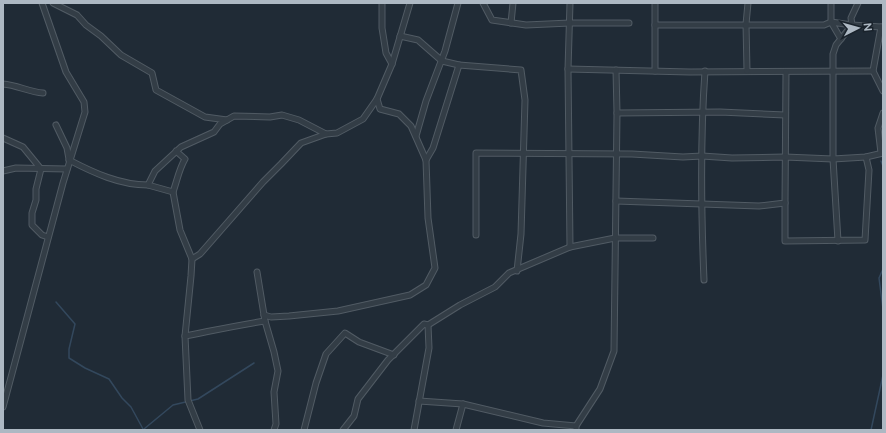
<svg xmlns="http://www.w3.org/2000/svg" width="886" height="433" font-family="Raleway,sans-serif">
<rect width="100%" height="100%" fill="#202b36"/>
<g fill="none" stroke-linecap="round" stroke-linejoin="round">
<g stroke="#33485d" stroke-width="1.5">
<path d="M881,161L883,166"/>
<path d="M883,269L879,278L883,309"/>
<path d="M56,302L75,324L69,349V358L85,368L109,379L122,398L131,407L143,429L142,430"/>
<path d="M144,429L173,405L198,399L254,363"/>
<path d="M871,430L883,375"/>
</g>
<g stroke="#515b64" stroke-width="7">
<g id="minor">
<path d="M53,3L77,15L86,25L101,36L121,55L152,73L156,90L205,117L227,120"/>
<path d="M382,3V28L386,53L392,64"/>
<path d="M483,3L492,20L526,25L570,23H629"/>
<path d="M655,3V71"/>
<path d="M511,23L513,3"/>
<path d="M655,25H824L831,22V3"/>
<path d="M883,27H881L873,71L883,91"/>
<path d="M400,36L418,40L442,61L459,65"/>
<path d="M841,39L831,22L852,25L851,18L858,3"/>
<path d="M568,69L690,72L873,71"/>
<path d="M747,71L746,24L748,3"/>
<path d="M3,84C17,85 29,92 43,93"/>
<path d="M617,113L720,112L785,115"/>
<path d="M56,125L67,148L69,159"/>
<path d="M326,134L337,133L363,119L377,99L392,64L410,3"/>
<path d="M416,136L426,101L445,51L458,3"/>
<path d="M3,138L23,147L41,169L36,189V200L32,213V225L42,235L48,237"/>
<path d="M176,151L185,159C179,169 177,181 173,192L148,185L155,171L181,147L214,132L220,124L234,116L270,117L282,115L299,120L326,134L301,143L281,164L263,182L200,254L192,259"/>
<path d="M881,153L878,128L883,113"/>
<path d="M69,160C94,173 120,185 148,185"/>
<path d="M426,160L433,148L459,65L521,70L525,100L521,234L517,271"/>
<path d="M3,171L16,168L67,169"/>
<path d="M173,192L180,230L192,259L191,276L185,336"/>
<path d="M616,201L759,206L785,203L786,72"/>
<path d="M785,203V241L865,240L869,170L866,157"/>
<path d="M476,235V153L632,154L683,157L702,156L732,158L785,157L833,159L866,157L883,153"/>
<path d="M838,241L833,159V54L836,45L852,25L881,27"/>
<path d="M570,247L568,69L570,3"/>
<path d="M257,272L265,321L274,352L278,371L274,392L276,424L274,430"/>
<path d="M704,280C701,210 700,141 705,71"/>
<path d="M264,315L271,317L289,316L338,311L410,295L426,285L435,268L428,218L426,160L411,126L399,114L380,109L377,99"/>
<path d="M419,401L463,404L543,423L576,426"/>
<path d="M3,407L63,183L85,112L84,102L66,72L42,3"/>
<path d="M200,430L188,400L185,336C211,331 238,325 265,321"/>
<path d="M304,430L316,383L326,354L345,333L359,342L394,355"/>
<path d="M343,430L354,416L358,399L388,360L424,324L428,325L460,305L495,287L509,273L570,247L615,238H653"/>
<path d="M414,430L429,348L428,325"/>
<path d="M456,430L463,404"/>
<path d="M576,430V426L600,389L614,351L617,113L616,70"/>
</g>
</g>
<use href="#minor" stroke="#333d46" stroke-width="5"/>
</g>
<rect width="886" height="433" fill="none" stroke="#adb8c3" stroke-width="8"/>
<g transform="translate(858 28) rotate(84)" stroke="#19222b" stroke-width="3" paint-order="stroke">
<path d="M0-3L7 15L0 10L-7 15Z" fill="#adb8c3"/>
<text y="-6" font-size="11" font-weight="bold" text-anchor="middle" fill="#adb8c3">N</text>
</g>
</svg>
